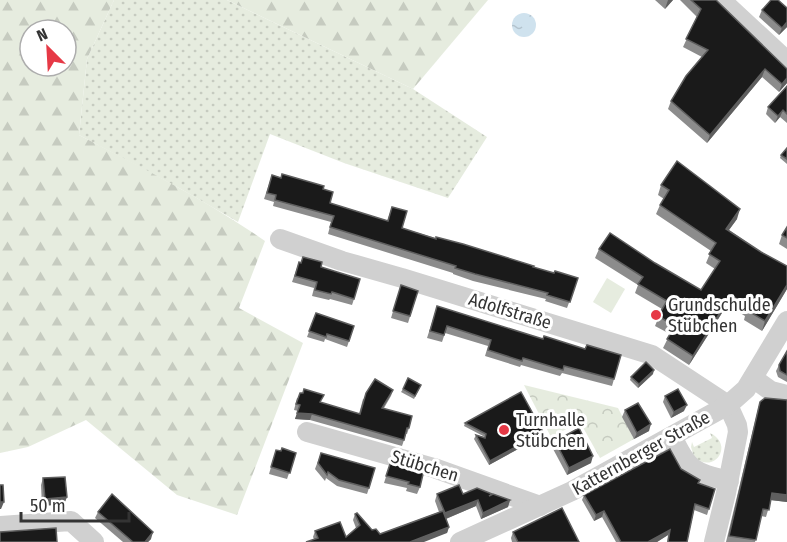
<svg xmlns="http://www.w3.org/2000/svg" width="787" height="542" font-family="'Fira Sans Condensed',sans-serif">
<defs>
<pattern id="grass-dots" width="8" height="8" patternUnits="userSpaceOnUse" patternTransform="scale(1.5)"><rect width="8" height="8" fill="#e6ecdf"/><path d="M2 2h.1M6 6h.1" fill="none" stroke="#c6cbc0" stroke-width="1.8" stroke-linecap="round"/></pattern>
<pattern id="forest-firs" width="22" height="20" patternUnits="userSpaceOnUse" patternTransform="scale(1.5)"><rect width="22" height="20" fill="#e6ecdf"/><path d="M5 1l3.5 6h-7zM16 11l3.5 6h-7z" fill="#c6cbc0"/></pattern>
<pattern id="park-crowns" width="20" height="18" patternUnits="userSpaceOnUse" patternTransform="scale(1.5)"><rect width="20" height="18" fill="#e6ecdf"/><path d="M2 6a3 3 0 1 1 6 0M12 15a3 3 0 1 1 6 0" fill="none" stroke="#c6cbc0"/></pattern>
<pattern id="water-ripples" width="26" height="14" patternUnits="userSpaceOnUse" patternTransform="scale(1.5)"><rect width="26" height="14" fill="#cfe2ee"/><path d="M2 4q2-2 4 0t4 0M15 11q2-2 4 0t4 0" fill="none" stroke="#b2c2cd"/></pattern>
</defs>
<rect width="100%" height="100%" fill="#fff"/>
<g fill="url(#grass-dots)">
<path d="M114,0H227L413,89L487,137L448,198L344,163L270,134L238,222L179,188L79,135L87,59Z"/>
<path d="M710,433C735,445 714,475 694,457L691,447L692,442L694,447L712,438Z"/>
</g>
<g fill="url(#forest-firs)" fill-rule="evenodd">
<path d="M0,0H114L87,59L79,135C143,168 206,200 265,241L239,308L303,343L237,515L177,495L86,420L28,447L0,453ZM30,30H66V66H30Z"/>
<path d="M227,0H488L413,89Z"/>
</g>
<path fill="url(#park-crowns)" d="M524,385L618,408L634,439L600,458L580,422L551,437Z"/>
<path fill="#e6ecdf" d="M607,278L625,289L611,313L593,302Z"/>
<circle fill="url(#water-ripples)" cx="524" cy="25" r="12"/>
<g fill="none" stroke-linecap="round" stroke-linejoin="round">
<g stroke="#d0d0d0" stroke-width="20">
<path d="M721,0L787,61"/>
<path d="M280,239L342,261L402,278L652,355L728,405L737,425L738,432L726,493L714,542"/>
<path d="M753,378L771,391L787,395"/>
<path d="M307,432L434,468L540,506"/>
<path d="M672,436C688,471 693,472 729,481"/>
<path d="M0,526L71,521L94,542"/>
<path d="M460,542L572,491L728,405L746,389L787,321"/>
</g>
</g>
<g fill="#8c8c8c">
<path d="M655,0H673L665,9Z"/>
<path d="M680,0H716L787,69V83L779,92L762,77L707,143L668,109L671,101L702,57L683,47L697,17Z"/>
<path d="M787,8V27L779,35L759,17L762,10Z"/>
<path d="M787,86V123L780,117L775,123L766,114L768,107Z"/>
<path d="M787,148V164L780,158L781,155Z"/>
<path d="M272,175L323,189L330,203L387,221L392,207L402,228L533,267L554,273L578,278L567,308L545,301L546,299L473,281L453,274V273L328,234L331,222L273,206L274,202L264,199Z"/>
<path d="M661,185L737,219L729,230L761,252L787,266V289L762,331L744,320L745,316L727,305L689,365L663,348L670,334L655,326L662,309L635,293L638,285L595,258L599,249L655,263L701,290L715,269L706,263L711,251L656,214L660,205L664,199L658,195Z"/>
<path d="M787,227V249L779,244L782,235Z"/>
<path d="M299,262L321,267L354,299L352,305L330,299L329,300L312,296L314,288L292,282Z"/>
<path d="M401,285L418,291L408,323L391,318Z"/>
<path d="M316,313L354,326L347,347L325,339L324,342L307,337Z"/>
<path d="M435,313L585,349L621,355L612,386L562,373L560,376L521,365L520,367L485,356L488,346L445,333L442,342L427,338Z"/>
<path d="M787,351V382L778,377L776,371L779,365Z"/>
<path d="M653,374L638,388L630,380L631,377Z"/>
<path d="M421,385L414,399L401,392L403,389Z"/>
<path d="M393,390L391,396L384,408L409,428L407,434H406L402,446L310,420L295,419L298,411L294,410L297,398L321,403L359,414L363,399Z"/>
<path d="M665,396L684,411L671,418L663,402Z"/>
<path d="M787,400V502L771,500L766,517L761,516L755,542H726L758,409L760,402Z"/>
<path d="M625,410L649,431L634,439L622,417Z"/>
<path d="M465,423L543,432L542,436L489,465L474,439L476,435L485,437L464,426Z"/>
<path d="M555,441L591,463L567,475L552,447Z"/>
<path d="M276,450L296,453L287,479L269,474Z"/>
<path d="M321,453L369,488L367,494L337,486L326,478L325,481L315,469Z"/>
<path d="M391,461L420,487L417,494L406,491L407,488L384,483Z"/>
<path d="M681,469L698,483L715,489L707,515L694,510L687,542H667L668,535L657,542H616L602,517L594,521L582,500L584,495Z"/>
<path d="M43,478L67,497L64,504L42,506L41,485Z"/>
<path d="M437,494H463L510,500L508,507L481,519L476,506L446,519L449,527L447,533L314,539L313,537L315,531L346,537L356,528L353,520L355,514L372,530L380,534L439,512L435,501Z"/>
<path d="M98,512L151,539L148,542H123L95,518Z"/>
<path d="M513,532L579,542H512L511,538Z"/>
</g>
<g fill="#5f5f5f">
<path d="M668,0H673L665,9Z"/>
<path d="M787,22V27L779,35L782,28Z"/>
<path d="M765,69L762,77L707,143L710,135Z"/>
<path d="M787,78V83L779,92L782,84Z"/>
<path d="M783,110L780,117L775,123L778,116Z"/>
<path d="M740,209L737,219L723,238L726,229Z"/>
<path d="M787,285V289L762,331L765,321Z"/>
<path d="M731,295L727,305L689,365L693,356Z"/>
<path d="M654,370L653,374L638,388L639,384Z"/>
<path d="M687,405L684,411L671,418L674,412Z"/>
<path d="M297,413L312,414L310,420L295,419Z"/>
<path d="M651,424L649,431L634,439L637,433Z"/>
<path d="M543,432L542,436L489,465L490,461Z"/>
<path d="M593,456L591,463L567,475L569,468Z"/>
<path d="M772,493L787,495V502L770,500Z"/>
<path d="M67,497L64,504L42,506L45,499Z"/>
<path d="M478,500L476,506L443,520L445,513Z"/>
<path d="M510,500L508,507L481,519L483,513Z"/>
<path d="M0,502H4L1,509H0Z"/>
<path d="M604,511L602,517L594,521L596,515Z"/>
<path d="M449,527L447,533L424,542H410Z"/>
<path d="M670,530L668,535L657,542H648Z"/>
<path d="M153,532L151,539L148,542H145Z"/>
</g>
<g fill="#1a1a1a" stroke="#5f5f5f" stroke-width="1.5">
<path d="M691,0H716L787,69V78L782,84L765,69L710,135L671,101L686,76L708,50L686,39L701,9Z"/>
<path d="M771,0H778L787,8V22L782,28L762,10Z"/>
<path d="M787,86V114L783,110L778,116L768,107Z"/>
<path d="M787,148V159L781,155Z"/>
<path d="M677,161L740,209L726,229L761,252L787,266V285L765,321L748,311L749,307L731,295L693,356L667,339L675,326L658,316L667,301L638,284L643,277L599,249L610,233L655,263L701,290L720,261L709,254L716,243L660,205L669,190L661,185Z"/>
<path d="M282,174L324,186L323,189L333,192L330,203L388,221L392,207L407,211L402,228L436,239V237L463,244L534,266L533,267L554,273L555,271L578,278L570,302L547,295L548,293L475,274L455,268L456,266L330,227L334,216L275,200L276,195L267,193L272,175L281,178Z"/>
<path d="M787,227V238L782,235Z"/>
<path d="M303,257L322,262L321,267L360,279L354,299L332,292L331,294L315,290L317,282L295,276L299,262L301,263Z"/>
<path d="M401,285L418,291L410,316L393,311Z"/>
<path d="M437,306L543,339L544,336L585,349L587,345L621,355L614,379L564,366L563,370L523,358L522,361L488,350L491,340L447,326L444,335L430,331Z"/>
<path d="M316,313L354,326L349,341L327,334L326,337L309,331Z"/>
<path d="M787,351V375L780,371L779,365Z"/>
<path d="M646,362L654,370L639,384L631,377Z"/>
<path d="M408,378L421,385L415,396L403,389Z"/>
<path d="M375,379L393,390L382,408L412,416L409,428H407L404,440L312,414L297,413L300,405L296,404L300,393H303L304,389L324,395L320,402L360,414L366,393Z"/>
<path d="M678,389L687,405L674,412L665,396Z"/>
<path d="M521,392L543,432L490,461L476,435L485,438L486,434L465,423Z"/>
<path d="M765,398L787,400V495L772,493L769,510L763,509L756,540L729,536L760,402Z"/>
<path d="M638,403L651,424L637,433L625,410Z"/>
<path d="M579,428L593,456L569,468L555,441Z"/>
<path d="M282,448L296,453L290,473L271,467L276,450L281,451Z"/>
<path d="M670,449L681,469L700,480L698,483L715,489L709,509L695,504L687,542H668L670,530L648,542H621L604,511L596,515L584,495Z"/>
<path d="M321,453L375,468L369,488L339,480L328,472L327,475L318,463Z"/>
<path d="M391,461L424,470L420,487L408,484L409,482L386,476Z"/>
<path d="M65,477L67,497L45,499L43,478Z"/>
<path d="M0,485H3L4,502H0Z"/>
<path d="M459,485L463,494L477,488L492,494L489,496L493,494L510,500L483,513L478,500L445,513L437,494Z"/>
<path d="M112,494L153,532L145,542H133L98,512Z"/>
<path d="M562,508L579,542H518L513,532Z"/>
<path d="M443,511L449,527L410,542H306L318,538L315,531L340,522L346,537L360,525L355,514L357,513L372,530L376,529L380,534Z"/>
<path d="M56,528L57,542H0V532Z"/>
</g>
<g fill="#e63946" stroke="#fff" stroke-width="2">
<circle cx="656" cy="315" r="6"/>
<circle cx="504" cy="430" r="6"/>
</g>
<g text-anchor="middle" stroke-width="6" stroke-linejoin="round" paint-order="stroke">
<g font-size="18" fill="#333" stroke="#fff" text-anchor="start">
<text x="668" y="311">Grundschulde<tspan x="668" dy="21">Stübchen</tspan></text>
<text x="516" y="426">Turnhalle<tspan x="516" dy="21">Stübchen</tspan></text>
</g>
<g font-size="18" fill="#333" stroke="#fff">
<text transform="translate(510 311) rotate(17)" y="6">Adolfstraße</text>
<text transform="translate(641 453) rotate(-29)" y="6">Katternberger Straße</text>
<text transform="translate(425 466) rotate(17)" y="6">Stübchen</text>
</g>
</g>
<g transform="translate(48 48) rotate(336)"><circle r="28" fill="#ffffff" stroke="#adadad" stroke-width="1.5"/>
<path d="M0-4.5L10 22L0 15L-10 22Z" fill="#e63946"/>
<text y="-9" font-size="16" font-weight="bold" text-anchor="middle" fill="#333333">N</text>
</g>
<path d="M21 512v9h108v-9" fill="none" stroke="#333333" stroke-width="3"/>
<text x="30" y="512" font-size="18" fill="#333333" stroke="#ffffff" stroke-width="4.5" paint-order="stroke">50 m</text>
</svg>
